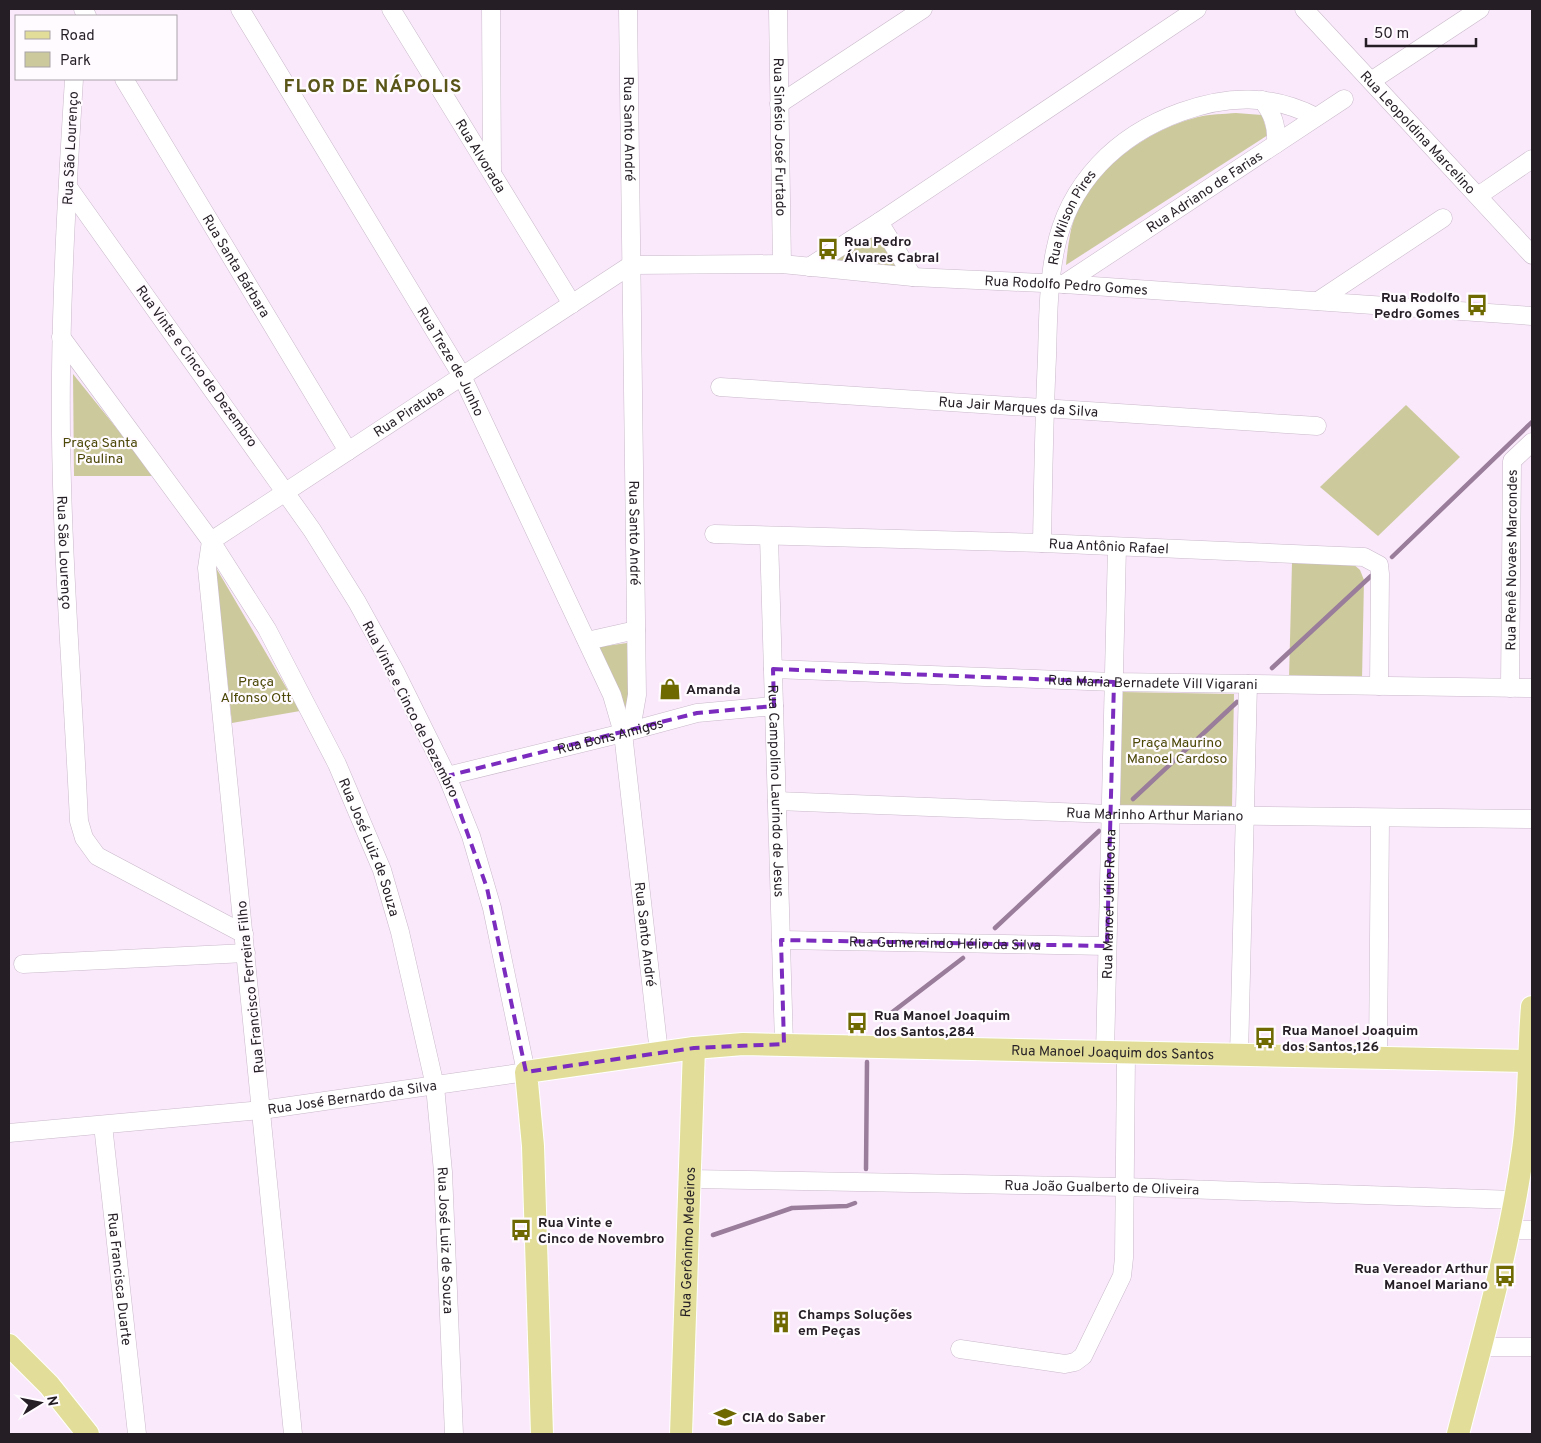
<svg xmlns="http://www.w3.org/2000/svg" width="1541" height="1443" font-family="Overpass,sans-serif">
<rect width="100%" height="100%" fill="#fae9fb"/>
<g fill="#ccca9d">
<path d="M1236,113L1262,115L1268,135L1066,265C1067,255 1068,245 1070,235C1082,176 1143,131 1198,117C1210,114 1224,114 1236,113Z"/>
<path d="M875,232L899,271L831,268L830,259Z"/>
<path d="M73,374L155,476H74Z"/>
<path d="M1406,405L1460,457L1378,536L1320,487Z"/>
<path d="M1292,563H1352L1360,570L1364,580L1362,679L1289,678Z"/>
<path d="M215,566L300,711L232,723Z"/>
<path d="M627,643L630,701L626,709L598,647Z"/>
<path d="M1122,692L1234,694L1232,807L1120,806Z"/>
</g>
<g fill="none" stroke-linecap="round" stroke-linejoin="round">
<g stroke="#997d9a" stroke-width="4.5">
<path d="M1392,557L1532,422"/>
<path d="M1272,668L1371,576"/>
<path d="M1133,799L1237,702"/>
<path d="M995,928L1099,831"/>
<path d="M882,1020L963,958"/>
<path d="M866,1169L867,1062"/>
<path d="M713,1235L792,1208L847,1206L855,1203"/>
</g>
<g stroke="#c9b9ca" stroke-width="19">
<g id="minor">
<path d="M83,9L87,16"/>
<path id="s1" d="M240,9L462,376L612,695L623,733"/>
<path id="s2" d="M391,9L572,304"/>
<path d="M491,9L492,173"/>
<path id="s3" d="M628,9L637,695L633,718L623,733L659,1053"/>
<path id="s4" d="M778,9L782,264"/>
<path id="s5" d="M1304,9L1532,255"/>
<path id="s6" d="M74,79C68,177 62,275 61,373C59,522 72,672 79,821L84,838L97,856L244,934"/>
<path id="s7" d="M124,79L348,451"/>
<path d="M1371,81L1480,9"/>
<path d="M1262,100C1273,114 1277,125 1276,144"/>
<path d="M779,104L923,9"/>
<path d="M1478,196L1532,159"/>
<path d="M879,222L913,277"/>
<path id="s8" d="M631,265L782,264L913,277L1064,284L1532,316"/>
<path d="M809,267L879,222L1197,9"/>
<path id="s9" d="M1064,284L1344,99"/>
<path d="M1318,301L1443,218"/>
<path id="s10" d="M61,337L211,541L267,629L337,764L382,870L400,932L435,1086L443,1172L454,1434"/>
<path id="s11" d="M720,387L1317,426"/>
<path id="s12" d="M714,534L1042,543L1364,557L1379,565L1380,574L1379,686"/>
<path id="s13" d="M769,537L784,1044"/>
<path id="s14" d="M1042,543C1043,481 1044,419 1047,357C1048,322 1048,286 1055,251C1068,183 1117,135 1181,112C1228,95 1271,94 1316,117"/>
<path d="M587,641L636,630"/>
<path id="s15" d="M773,669L1114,682L1532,688"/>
<path id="s16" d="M1510,688L1512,461L1532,442"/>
<path id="s17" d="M447,776L623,733L697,713L774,706"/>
<path id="s18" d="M777,801L1110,814L1532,819"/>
<path id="s19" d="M781,940L1107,946"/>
<path d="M23,964L246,953"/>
<path id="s20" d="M1105,1053L1117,547"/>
<path d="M1239,1056L1248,684"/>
<path d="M1378,1059L1380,818"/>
<path id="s21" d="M103,1125L137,1434"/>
<path id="s22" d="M9,1133L262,1110L526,1072L492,908L471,836L447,776L395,671L357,602L312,530L68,187"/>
<path id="s23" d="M690,1179L1124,1187L1515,1200"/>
<path d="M1509,1230H1532"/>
<path d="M1480,1347H1532"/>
<path d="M960,1349L1065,1364L1075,1362L1083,1356L1122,1276L1124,1258L1126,1054"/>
<path id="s24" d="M293,1434L207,568L211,541L631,265"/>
</g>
</g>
<g stroke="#fff" stroke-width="24">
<g id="major">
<path d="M9,1345L49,1385L88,1434"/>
<path id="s25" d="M542,1434L533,1146L526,1072L694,1048L743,1044L1530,1061"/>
<path id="s26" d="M681,1434L694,1048"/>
<path d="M1458,1434C1482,1340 1510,1246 1523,1150C1530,1102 1528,1054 1532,1007"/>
</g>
</g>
<use href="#minor" stroke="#fff" stroke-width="18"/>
<use href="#major" stroke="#e2de9a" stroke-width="22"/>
</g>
<path fill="none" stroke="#7b2cbf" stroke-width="4" stroke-dasharray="10 6" stroke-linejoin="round" d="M773,669L1114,682L1107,946L781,940L784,1044L694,1048L526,1072L487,888L447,776L697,713L774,706Z"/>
<defs>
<g id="bus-bare" transform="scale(1.725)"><path d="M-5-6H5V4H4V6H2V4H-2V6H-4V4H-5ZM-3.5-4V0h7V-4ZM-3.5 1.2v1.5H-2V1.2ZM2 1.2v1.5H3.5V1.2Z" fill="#6e6901" stroke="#fffbff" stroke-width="2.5" paint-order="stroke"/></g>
<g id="shop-bare" transform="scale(1.725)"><path d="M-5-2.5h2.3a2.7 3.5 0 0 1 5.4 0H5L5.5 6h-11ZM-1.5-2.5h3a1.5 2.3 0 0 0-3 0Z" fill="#6e6901" stroke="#fffbff" stroke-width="2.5" paint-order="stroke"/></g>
<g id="building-bare" transform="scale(1.725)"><path d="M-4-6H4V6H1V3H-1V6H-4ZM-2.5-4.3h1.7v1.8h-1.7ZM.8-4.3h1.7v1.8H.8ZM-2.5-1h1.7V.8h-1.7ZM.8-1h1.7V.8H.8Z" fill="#6e6901" stroke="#fffbff" stroke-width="2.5" paint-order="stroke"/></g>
<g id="school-bare" transform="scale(1.725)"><path d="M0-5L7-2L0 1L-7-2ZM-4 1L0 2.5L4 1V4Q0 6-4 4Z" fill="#6e6901" stroke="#fffbff" stroke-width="2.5" paint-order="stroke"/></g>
</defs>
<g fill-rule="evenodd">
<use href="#bus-bare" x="828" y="249"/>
<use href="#bus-bare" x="1477" y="305"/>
<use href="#shop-bare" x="670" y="689"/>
<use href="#bus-bare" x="857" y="1023"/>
<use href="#bus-bare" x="1265" y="1038"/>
<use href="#bus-bare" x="521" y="1230"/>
<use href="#bus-bare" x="1505" y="1276"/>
<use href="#building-bare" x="781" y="1322"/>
<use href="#school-bare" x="725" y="1417"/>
</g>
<g text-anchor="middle" stroke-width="4.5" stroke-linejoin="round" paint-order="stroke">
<g font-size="14" fill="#251f25" stroke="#fffbff">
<text dy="5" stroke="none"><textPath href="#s3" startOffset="120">Rua Santo André</textPath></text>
<text dy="5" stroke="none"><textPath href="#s5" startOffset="168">Rua Leopoldina Marcelino</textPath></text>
<text dy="5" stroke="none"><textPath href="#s4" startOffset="128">Rua Sinésio José Furtado</textPath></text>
<text transform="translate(70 148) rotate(-87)" y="5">Rua São Lourenço</text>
<text dy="5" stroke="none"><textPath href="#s2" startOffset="172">Rua Alvorada</textPath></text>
<text dy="5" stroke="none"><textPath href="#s9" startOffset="168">Rua Adriano de Farias</textPath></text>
<text dy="5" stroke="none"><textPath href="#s14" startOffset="330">Rua Wilson Pires</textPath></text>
<text dy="5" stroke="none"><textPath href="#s7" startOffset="218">Rua Santa Bárbara</textPath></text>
<text dy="5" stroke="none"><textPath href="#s8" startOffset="436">Rua Rodolfo Pedro Gomes</textPath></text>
<text dy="5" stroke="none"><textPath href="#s1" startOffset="411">Rua Treze de Junho</textPath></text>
<text transform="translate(197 366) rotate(54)" y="5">Rua Vinte e Cinco de Dezembro</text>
<text dy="5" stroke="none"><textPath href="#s11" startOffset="299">Rua Jair Marques da Silva</textPath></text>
<text dy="5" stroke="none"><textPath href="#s24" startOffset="1134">Rua Piratuba</textPath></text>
<text dy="5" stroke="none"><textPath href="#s3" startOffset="524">Rua Santo André</textPath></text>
<text dy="5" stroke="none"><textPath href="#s12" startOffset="395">Rua Antônio Rafael</textPath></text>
<text dy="5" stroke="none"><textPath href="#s6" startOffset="474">Rua São Lourenço</textPath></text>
<text dy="5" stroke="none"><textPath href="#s16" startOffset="128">Rua Renê Novaes Marcondes</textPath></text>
<text dy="5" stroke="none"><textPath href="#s15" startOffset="380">Rua Maria Bernadete Vill Vigarani</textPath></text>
<text transform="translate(411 709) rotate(63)" y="5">Rua Vinte e Cinco de Dezembro</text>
<text dy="5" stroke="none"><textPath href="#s17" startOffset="168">Rua Bons Amigos</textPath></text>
<text dy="5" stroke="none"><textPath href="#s13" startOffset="254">Rua Campolino Laurindo de Jesus</textPath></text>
<text dy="5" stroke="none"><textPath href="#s18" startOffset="378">Rua Marinho Arthur Mariano</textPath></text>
<text dy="5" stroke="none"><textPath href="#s10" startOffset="599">Rua José Luiz de Souza</textPath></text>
<text dy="5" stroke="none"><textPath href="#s20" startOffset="149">Rua Manoel Júlio Rocha</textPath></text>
<text dy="5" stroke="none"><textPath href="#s3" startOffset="930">Rua Santo André</textPath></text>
<text dy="5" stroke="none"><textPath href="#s19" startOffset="164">Rua Gumercindo Hélio da Silva</textPath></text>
<text transform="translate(250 987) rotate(-96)" y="5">Rua Francisco Ferreira Filho</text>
<text dy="5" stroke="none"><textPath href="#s25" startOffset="951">Rua Manoel Joaquim dos Santos</textPath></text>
<text dy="5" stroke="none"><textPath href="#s22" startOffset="345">Rua José Bernardo da Silva</textPath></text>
<text dy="5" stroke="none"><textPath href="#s23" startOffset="412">Rua João Gualberto de Oliveira</textPath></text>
<text dy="5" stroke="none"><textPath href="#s10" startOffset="1002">Rua José Luiz de Souza</textPath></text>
<text dy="5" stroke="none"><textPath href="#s26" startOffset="192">Rua Gerônimo Medeiros</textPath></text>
<text dy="5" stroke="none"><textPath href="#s21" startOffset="155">Rua Francisca Duarte</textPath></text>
</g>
<g font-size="14" font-weight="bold" fill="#251f25" stroke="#fffbff" text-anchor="start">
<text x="844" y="246">Rua Pedro<tspan x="844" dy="16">Álvares Cabral</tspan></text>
<text x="1460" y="302" text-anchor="end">Rua Rodolfo<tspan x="1460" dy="16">Pedro Gomes</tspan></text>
<text x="686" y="694">Amanda</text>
<text x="874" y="1020">Rua Manoel Joaquim<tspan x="874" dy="16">dos Santos,284</tspan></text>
<text x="1282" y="1035">Rua Manoel Joaquim<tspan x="1282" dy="16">dos Santos,126</tspan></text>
<text x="538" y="1227">Rua Vinte e<tspan x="538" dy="16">Cinco de Novembro</tspan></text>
<text x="1488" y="1273" text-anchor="end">Rua Vereador Arthur<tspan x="1488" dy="16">Manoel Mariano</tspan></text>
<text x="798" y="1319">Champs Soluções<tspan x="798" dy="16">em Peças</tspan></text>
<text x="742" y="1422">CIA do Saber</text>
</g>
<g font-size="14" fill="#4c4808" stroke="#fffbff">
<text x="100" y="447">Praça Santa<tspan x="100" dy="16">Paulina</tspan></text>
<text x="256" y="686">Praça<tspan x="256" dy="16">Alfonso Ott</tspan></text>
<text x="1177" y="747">Praça Maurino<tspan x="1177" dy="16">Manoel Cardoso</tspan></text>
</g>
<g font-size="19" font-weight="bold" letter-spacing="1" fill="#595519" stroke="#fffbff">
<text x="373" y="92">FLOR DE NÁPOLIS</text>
</g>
</g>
<rect width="1541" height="1443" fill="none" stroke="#251f25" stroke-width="20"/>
<rect x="15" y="15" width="162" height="65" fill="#fffbff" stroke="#a8a3a8"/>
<rect x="25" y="31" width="25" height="8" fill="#e2de9a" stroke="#a8a3a8"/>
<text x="60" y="40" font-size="15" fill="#251f25">Road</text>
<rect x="25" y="52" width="25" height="15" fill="#ccca9d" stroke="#a8a3a8"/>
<text x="60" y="65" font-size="15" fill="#251f25">Park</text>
<g transform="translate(40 1403) rotate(80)" stroke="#fffbff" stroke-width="4" paint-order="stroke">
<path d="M0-4L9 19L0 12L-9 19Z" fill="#251f25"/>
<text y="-8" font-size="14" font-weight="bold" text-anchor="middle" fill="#251f25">N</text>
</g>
<path d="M1366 38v8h110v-8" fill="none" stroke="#251f25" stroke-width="2.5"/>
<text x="1374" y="38" font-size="15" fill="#251f25" stroke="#fffbff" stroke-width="4" paint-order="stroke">50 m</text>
</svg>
